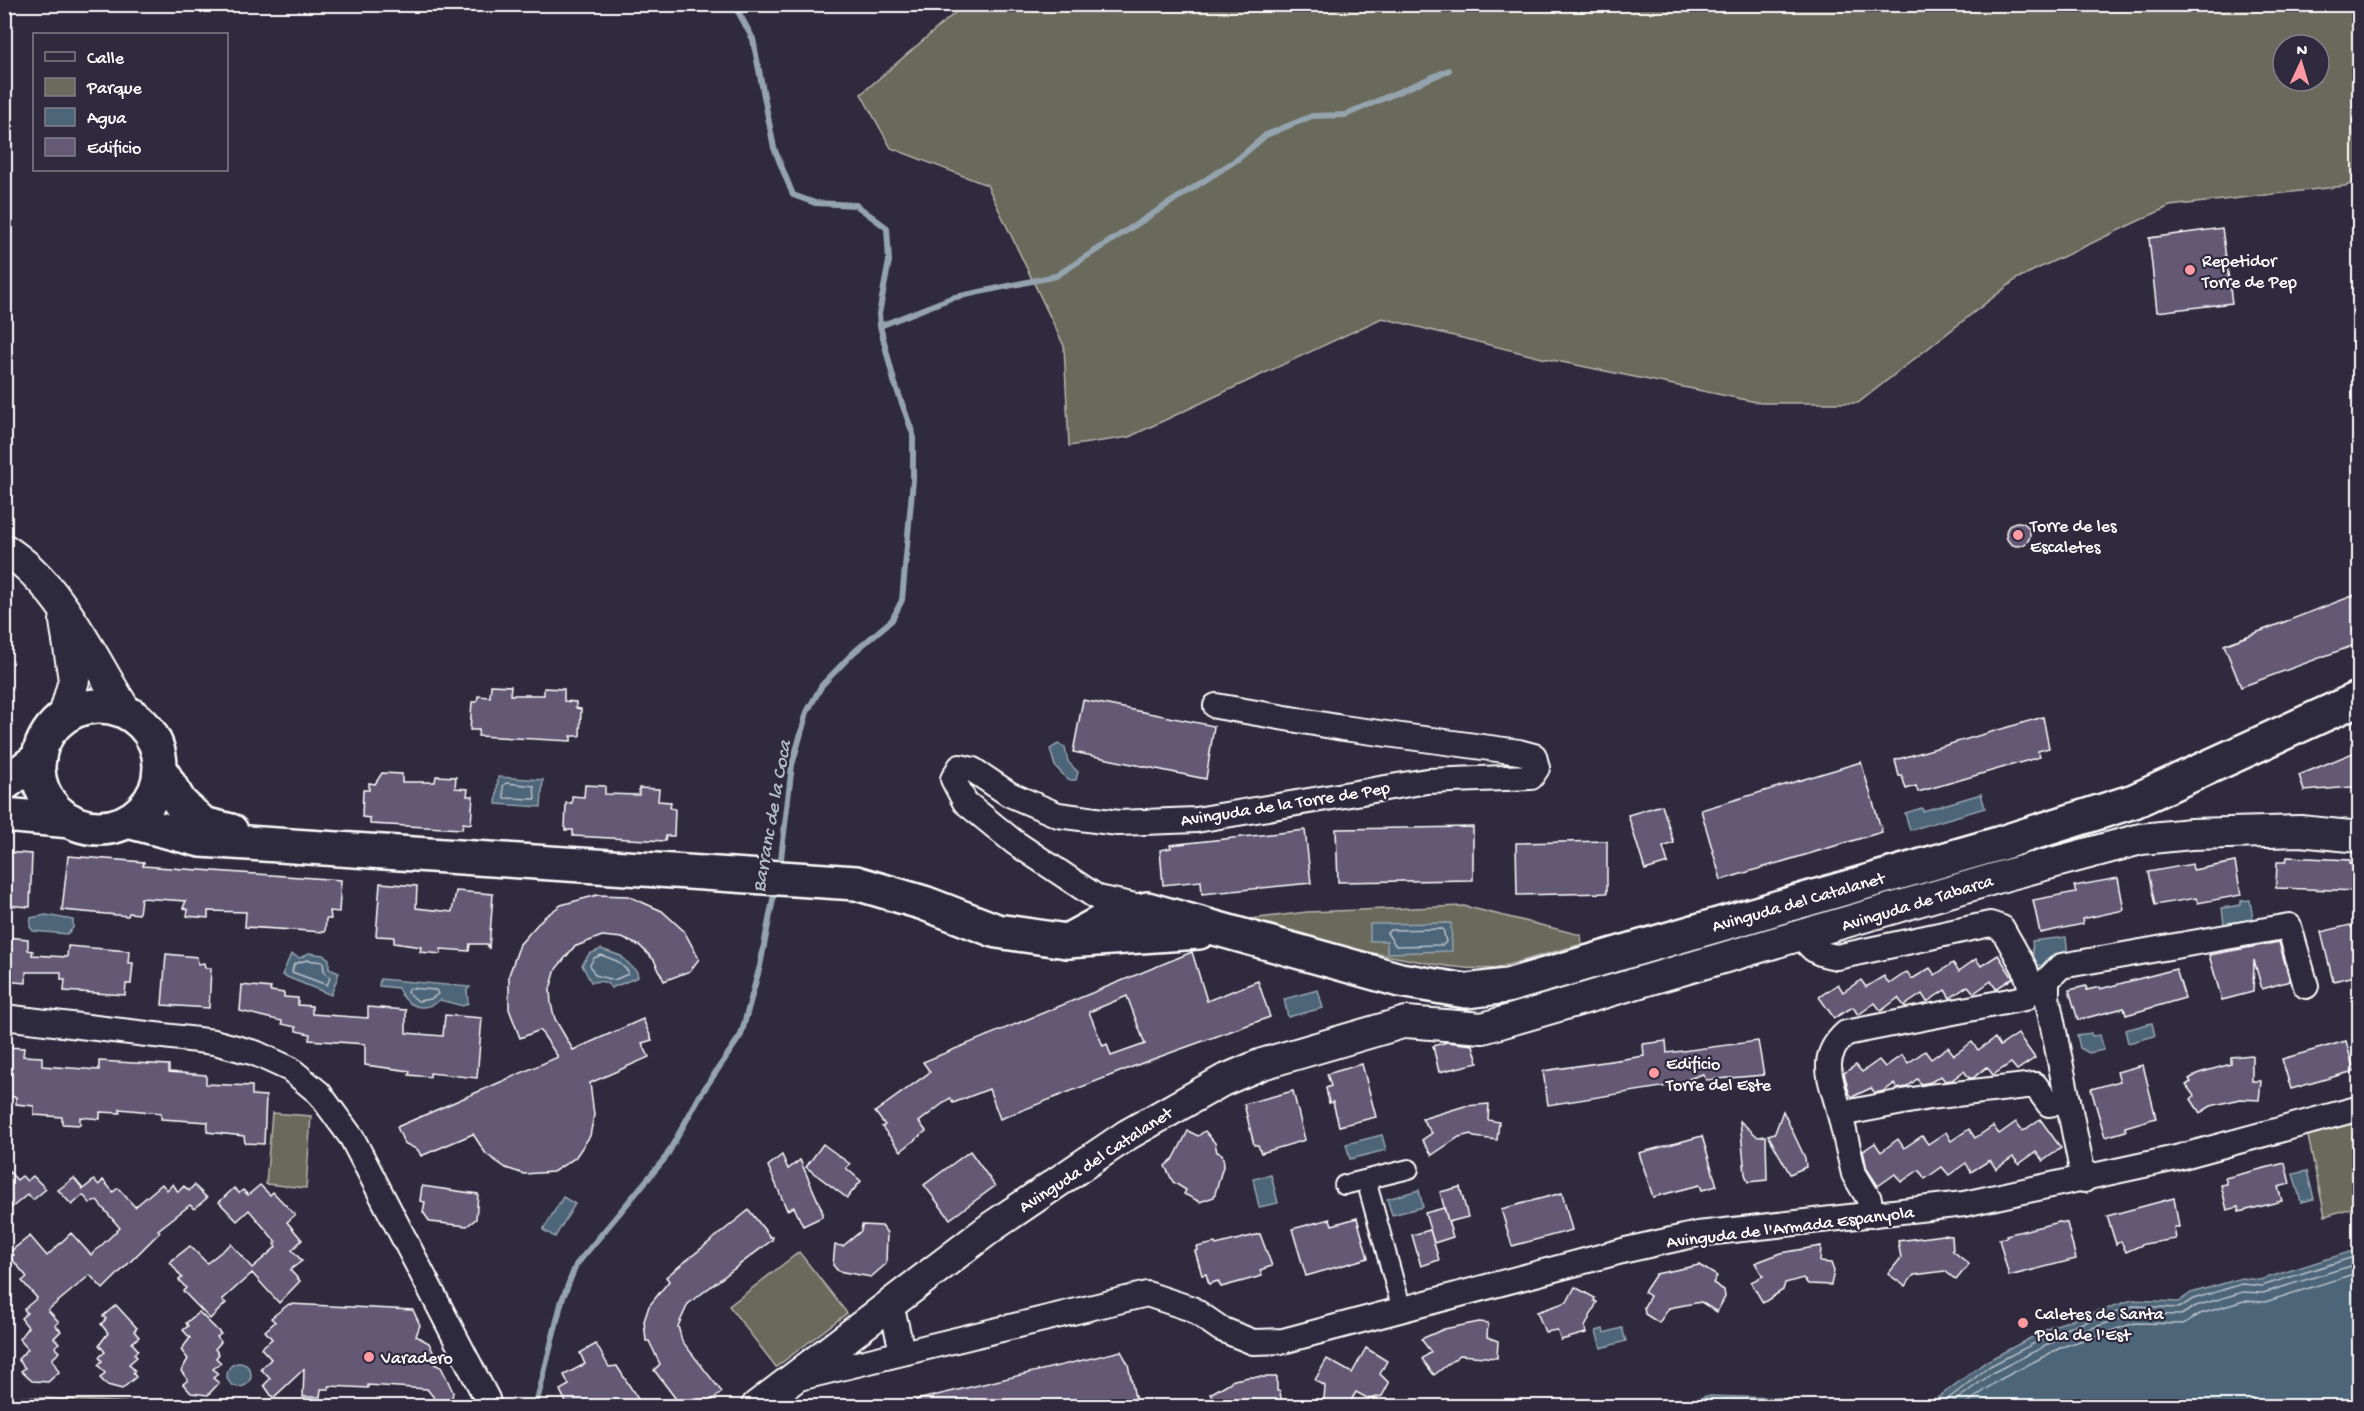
<svg xmlns="http://www.w3.org/2000/svg" width="2364" height="1411" font-family="'Gochi Hand',sans-serif">
<rect width="100%" height="100%" fill="#2f2a3d"/>
<filter id="ink" filterUnits="userSpaceOnUse"><feTurbulence type="fractalNoise" baseFrequency=".0167" numOctaves="2"/><feDisplacementMap in="SourceGraphic" scale="12" xChannelSelector="R" yChannelSelector="G"/><feConvolveMatrix kernelMatrix="1 2 1 2 8 2 1 2 1" color-interpolation-filters="sRGB"/></filter>
<g filter="url(#ink)">
<g fill="#6a6b5c" stroke="#b4b5ae" stroke-width="1.5" fill-rule="evenodd">
<path d="M964,5H2359V182L2345,186L2170,206L2018,278L1858,403H1761L1542,358L1382,318L1129,437L1069,446L1064,346L987,185L891,148L861,94ZM2283,45H2319V81H2283Z"/>
<path d="M1464,906L1581,935L1582,944L1497,968C1466,971 1433,964 1401,958C1350,949 1298,939 1250,919L1307,912Z"/>
<path d="M272,1113L311,1116L306,1188L266,1184Z"/>
<path d="M2359,1118V1206L2325,1216L2307,1132Z"/>
<path d="M799,1252L847,1313L776,1367L729,1306Z"/>
<path d="M5,1396L189,1406H5Z"/>
</g>
<g fill="#4d6578" stroke="#94a3ae" stroke-width="1.5">
<path d="M1058,744L1065,747L1068,762L1078,772L1076,780H1068L1055,766L1050,749Z"/>
<path d="M498,777L543,780L541,807L496,804Z"/>
<path d="M1981,794L1985,808L1910,830L1905,813L1922,808L1923,811Z"/>
<path d="M2250,900L2253,920L2224,924L2222,908L2241,905V901Z"/>
<path d="M46,915L73,920V928L67,934L33,931L30,927L31,918Z"/>
<path d="M1451,923L1452,951L1387,953V941H1370V924Z"/>
<path d="M2066,937L2068,956L2049,958L2041,966L2034,963L2032,941Z"/>
<path d="M601,949L621,956L637,972L638,977L611,988C606,980 600,981 591,982L582,965L589,954Z"/>
<path d="M309,953L323,955L329,959V969L339,973L331,995L282,975L291,954L300,958Z"/>
<path d="M380,979L470,987L467,990L468,1003L463,1006L440,1000C423,1013 406,1007 398,988L379,986Z"/>
<path d="M1318,990L1323,1008L1288,1017L1284,999Z"/>
<path d="M2152,1023L2155,1036L2128,1043L2125,1030Z"/>
<path d="M2091,1033L2092,1036L2100,1035L2104,1050L2089,1053L2080,1048L2077,1035Z"/>
<path d="M1382,1135L1386,1150L1350,1159L1346,1144Z"/>
<path d="M2307,1171L2314,1199L2301,1202L2293,1174Z"/>
<path d="M1271,1175L1278,1203L1259,1207L1253,1179Z"/>
<path d="M1419,1190L1423,1207L1392,1215L1387,1199Z"/>
<path d="M563,1197L575,1204L555,1237L543,1230Z"/>
<path d="M2359,1249V1406H1934L1932,1402L1987,1361L2053,1326L2132,1300L2178,1302L2191,1293L2242,1278L2260,1280Z"/>
<path d="M1622,1328L1626,1341L1601,1348L1596,1331L1603,1329L1604,1333Z"/>
<circle cx="239" cy="1375" r="12"/>
<path d="M1706,1396L1781,1398L1805,1406H1677Z"/>
</g>
<g fill="none" stroke-linecap="round" stroke-linejoin="round">
<g stroke="#b8c1c9" stroke-width="1.5">
<path d="M506,783L534,786L535,799L504,798L503,786Z"/>
<path d="M1443,929L1446,942L1443,945L1396,946L1387,933L1390,930Z"/>
<path d="M601,955L617,961L628,971V974L614,980L595,975L590,965L594,958Z"/>
<path d="M307,960L323,962L324,971L330,978L327,985L292,972L294,964Z"/>
<path d="M410,988L436,990L438,994L431,999L418,1001L407,992Z"/>
<path d="M1695,1406L1707,1402L1779,1404L1787,1406"/>
<path d="M1939,1406L1990,1366L2056,1332L2133,1306L2179,1308L2193,1299L2242,1284L2262,1286L2360,1255"/>
<path d="M1948,1406L1994,1372L2059,1339L2134,1314L2181,1315L2196,1306L2243,1292L2263,1293L2360,1263"/>
<path d="M1963,1406L1999,1380L2062,1347L2135,1323L2183,1324L2200,1314L2244,1301L2265,1302L2360,1272"/>
</g>
<g stroke="#94a3ae" stroke-width="6">
<path d="M734,4L753,39L774,148L793,195L815,203L856,205L887,228L889,261L879,314L880,326L894,381L913,434V480L902,600L892,620L853,653L822,685L807,712L792,765L780,867"/>
<path d="M880,326L951,298L1056,276L1238,159L1266,135L1312,116L1345,115L1449,70"/>
<path d="M539,1406L537,1401L562,1300L576,1265L666,1157L701,1094L741,1035L760,966L775,889"/>
</g>
</g>
<g fill="#655975" stroke="#fff" stroke-width="1.5" fill-rule="evenodd">
<path d="M2222,228L2232,303L2157,312L2149,238Z"/>
<circle cx="2018" cy="534" r="12"/>
<path d="M2360,593V643L2241,687L2224,645Z"/>
<path d="M491,685L511,686L510,695H544V688L564,689V701L576,702V708L581,709L580,736H571V741L478,736L479,730H470L472,702H477L478,696L490,697Z"/>
<path d="M1083,700L1214,726L1206,779L1073,752Z"/>
<path d="M2043,717L2049,748L2038,751L2040,757L1918,792L1916,786L1906,789L1902,776H1899L1895,760Z"/>
<path d="M2360,750V784L2352,787L2304,791L2299,775Z"/>
<path d="M1861,762L1882,832L1721,880L1701,810Z"/>
<path d="M382,773L402,774V782H435L436,776L456,777L455,788L468,789L467,796H473L471,824L463,823L462,829L370,824V818L362,817L363,790H369V783L375,784Z"/>
<path d="M585,785L605,786V794L639,795V788L659,789L658,801L671,802L670,808L675,809L674,836H666L665,841L573,836V830H565L566,803H572V796L584,797Z"/>
<path d="M1662,805L1674,843L1663,847L1668,863L1645,870L1628,815Z"/>
<path d="M1473,827V880L1338,882L1336,829Z"/>
<path d="M1305,830L1311,883L1202,894L1201,881L1163,885L1160,850L1171,848L1170,845Z"/>
<path d="M1607,841V893L1517,895L1516,843Z"/>
<path d="M4,852L32,854L30,907L4,905Z"/>
<path d="M68,856L144,862L143,866L341,880L339,912L330,911L331,919H326L325,932L245,927L246,912L208,911V918L187,916L188,910L183,908L186,901L141,898L139,914L129,913L128,916L62,910Z"/>
<path d="M2287,857L2350,860V864L2358,865L2357,891L2276,888L2277,862H2286Z"/>
<path d="M2235,862L2241,895L2198,903L2196,898L2155,905L2148,872L2192,864L2193,870Z"/>
<path d="M2118,878L2124,910L2082,919L2083,924L2040,933L2033,900L2076,892L2074,886Z"/>
<path d="M380,883L417,886L416,908L452,912L456,891L493,894L489,949L487,944H470L469,951L441,949V954L420,952L421,947L394,943V937L376,936Z"/>
<path d="M597,895L628,896L662,911L684,931L699,959L690,971L664,981L654,960L640,946L622,938L602,936L574,947L556,969L550,989L551,1004L555,1019L573,1050L643,1019L652,1040L642,1043L649,1057L590,1083L594,1115L590,1136L575,1158L553,1172L524,1174L506,1168L486,1154L473,1134L421,1156L418,1150L404,1143L397,1127L558,1057L540,1030L520,1038L509,1009V975L520,944L543,918L561,905Z"/>
<path d="M2350,925L2351,927L2360,925V975L2333,981L2321,932Z"/>
<path d="M4,937L28,939V950L33,951L32,955L67,957L68,946L129,951L128,963H133L131,984H126L125,995L64,991L65,979H61V972H26V983L4,981Z"/>
<path d="M2279,942L2290,981L2262,989L2254,960L2253,992L2222,1000L2209,955Z"/>
<path d="M1192,952L1207,1001L1258,981L1270,1017L1145,1062L1000,1119L989,1089L953,1103L950,1098L919,1122L926,1131L901,1151L882,1127L885,1125L875,1112L930,1072L923,1062ZM1127,996L1145,1044L1111,1056L1107,1044L1103,1046L1089,1012Z"/>
<path d="M166,954L197,957L198,964L204,963L205,968H211L209,1008L162,1005Z"/>
<path d="M1998,955L2013,978L1996,989L1991,981L1974,993L1968,986L1950,998L1945,990L1927,1002L1922,994L1904,1006L1898,998L1881,1011L1875,1003L1858,1015L1853,1007L1834,1018L1819,997L1838,984L1843,992L1861,980L1866,987L1884,976L1889,984L1907,972L1912,979L1930,968L1935,975L1953,963L1959,971L1976,959L1981,966Z"/>
<path d="M2176,969L2185,998L2126,1015L2124,1008L2078,1020L2069,990L2086,986L2087,990L2100,987V989Z"/>
<path d="M242,985L271,988L270,991L284,993V997L298,998V1005L312,1006V1014L368,1018V1007L406,1010V1033L443,1036L445,1015L482,1018L477,1078L430,1073V1077L409,1075L410,1071L365,1065V1044L309,1040L310,1034L296,1031V1027L282,1024V1021L240,1011Z"/>
<path d="M2018,1034L2035,1058L2017,1070L2011,1063L1993,1075L1987,1067L1973,1078H1969L1964,1071L1952,1080L1945,1081L1941,1076L1931,1082L1921,1084L1917,1079L1907,1087L1897,1089L1894,1084L1884,1091L1875,1093L1871,1088L1852,1097L1849,1093L1844,1073L1856,1065L1862,1072L1879,1060L1885,1067L1902,1055L1908,1063L1925,1051L1931,1059L1948,1047L1954,1055L1972,1042L1978,1050L1995,1038L2000,1046Z"/>
<path d="M1666,1041L1667,1053L1758,1041L1764,1075L1706,1080L1703,1074L1686,1080L1687,1083L1548,1105L1543,1071L1644,1056L1643,1044Z"/>
<path d="M2346,1041L2354,1071L2291,1089L2282,1059Z"/>
<path d="M1447,1042L1473,1045L1478,1063L1439,1072L1433,1046Z"/>
<path d="M4,1047L24,1048L23,1056L42,1057V1066L99,1070V1061L169,1065V1072L206,1075V1084L252,1086V1095L266,1096L264,1144L245,1143L244,1136L207,1132L208,1122L161,1119V1113L120,1109V1113L100,1112V1119L80,1117V1125L62,1124V1117L34,1115V1106L16,1104V1097L4,1096Z"/>
<path d="M2252,1055V1081H2261L2259,1100L2240,1099L2211,1106L2200,1113L2191,1099L2194,1096L2186,1085L2191,1082L2189,1079L2199,1073L2231,1064V1057Z"/>
<path d="M1362,1064L1376,1117L1339,1126L1333,1102L1329,1103L1326,1088L1331,1086L1327,1074Z"/>
<path d="M2143,1065L2156,1118L2125,1127L2126,1131L2105,1137L2091,1089L2120,1081L2117,1072Z"/>
<path d="M1293,1091L1305,1140L1261,1153L1258,1145H1254L1244,1104Z"/>
<path d="M1489,1104L1488,1120L1499,1122L1497,1140L1474,1137L1471,1134L1459,1137L1432,1155L1422,1140L1432,1133L1422,1119L1465,1106Z"/>
<path d="M1783,1111L1805,1158L1806,1167L1790,1174L1768,1135L1775,1133Z"/>
<path d="M2040,1119L2061,1148L2043,1161L2036,1152L2019,1164L2013,1157L1996,1169L1990,1160L1971,1172L1966,1163L1949,1175L1942,1167L1925,1179L1919,1170L1901,1182L1895,1174L1878,1186L1867,1169L1863,1151L1875,1143L1881,1152L1898,1139L1904,1148L1922,1136L1928,1144L1946,1132L1951,1141L1969,1129L1975,1138L1993,1126L1999,1134L2016,1122L2023,1131Z"/>
<path d="M1740,1121L1758,1137L1766,1136L1767,1180L1748,1182L1745,1174Z"/>
<path d="M1188,1131L1198,1136L1205,1131L1215,1143L1217,1152L1222,1154L1224,1163L1214,1197L1200,1202L1184,1194L1186,1190L1173,1182L1165,1166L1174,1158Z"/>
<path d="M1702,1136L1717,1186L1702,1190L1700,1185L1653,1197L1639,1153Z"/>
<path d="M823,1144L850,1164L846,1168L861,1181L847,1198L806,1167Z"/>
<path d="M970,1151L995,1186L950,1219L924,1185Z"/>
<path d="M782,1155L788,1169L800,1160L822,1210V1217L803,1226L794,1207L787,1210L768,1166Z"/>
<path d="M2285,1163L2290,1184L2278,1187L2282,1201L2239,1212L2238,1207L2227,1210L2221,1185L2227,1184L2225,1178Z"/>
<path d="M4,1166L17,1180L22,1176L27,1181L33,1176L46,1189L33,1200L28,1194L4,1214Z"/>
<path d="M74,1178L83,1189L94,1180L99,1185L103,1180L113,1192L118,1188L135,1207L162,1184L167,1190L173,1184L178,1192L184,1186L189,1191L194,1185L207,1198L194,1209L190,1205L158,1230L160,1232L103,1289L90,1275L48,1310L59,1322L55,1325L61,1331L54,1338L59,1343L55,1347L60,1352L52,1359L59,1372L48,1382L32,1381L21,1371L25,1368L18,1359L28,1349L19,1339L28,1327L21,1318L27,1313L24,1309L37,1298L22,1281L27,1277L10,1257L14,1255L11,1251L30,1236L47,1256L71,1233L91,1255L120,1228L97,1201L90,1203L83,1195L72,1205L58,1190Z"/>
<path d="M260,1185L270,1195L273,1192L295,1215L287,1222L302,1240L292,1250L302,1261L290,1270L300,1281L279,1303L252,1273L222,1300L226,1303L210,1319L183,1291L186,1288L179,1280L182,1278L170,1262L190,1246L207,1263L231,1244L252,1268L276,1247L274,1244L276,1242L249,1210L237,1221L219,1202L234,1188L239,1193L243,1190L248,1195Z"/>
<path d="M422,1186L478,1194L476,1219L467,1226L430,1222L423,1212L425,1202L420,1201Z"/>
<path d="M1460,1187L1468,1217L1448,1222L1440,1192Z"/>
<path d="M1562,1193L1572,1230L1512,1246L1501,1209Z"/>
<path d="M2174,1198L2179,1227H2174L2176,1239L2144,1244L2126,1252L2121,1241L2116,1244L2107,1216Z"/>
<path d="M1444,1208L1453,1237L1434,1243L1425,1213Z"/>
<path d="M749,1210L770,1237H773L772,1240L688,1304L678,1326L682,1341L722,1392L703,1407H682L654,1370L660,1364L649,1341H646L644,1321L649,1306L669,1281L666,1277Z"/>
<path d="M1357,1218L1368,1258L1306,1276L1292,1229L1330,1219L1332,1225Z"/>
<path d="M2059,1222L2067,1223L2076,1259L2009,1276L1999,1239L2007,1237L2006,1235Z"/>
<path d="M862,1225L882,1226L887,1233L886,1264L871,1277L838,1271L833,1265L835,1245L843,1246L861,1231Z"/>
<path d="M1430,1230L1439,1260L1421,1266L1412,1235Z"/>
<path d="M1260,1234L1272,1266L1260,1270L1262,1276L1221,1287L1218,1281L1209,1284L1206,1274L1202,1275L1195,1251L1198,1250L1197,1247L1215,1243L1216,1245Z"/>
<path d="M1943,1235L1952,1236L1953,1251L1969,1264L1956,1280L1945,1271L1914,1275L1905,1286L1888,1274L1901,1258L1898,1241Z"/>
<path d="M1821,1246L1820,1262L1831,1263L1834,1271L1831,1285L1808,1284L1803,1278L1785,1283L1783,1290L1763,1303L1751,1282L1763,1276L1755,1263L1781,1253Z"/>
<path d="M1699,1265L1717,1276L1713,1283L1724,1290L1725,1297L1717,1312L1701,1302L1669,1308L1659,1323L1645,1314L1644,1307L1650,1296L1644,1292L1656,1274Z"/>
<path d="M1575,1287L1595,1298L1594,1301L1597,1302L1585,1327L1586,1333L1561,1340L1557,1330L1545,1332L1537,1312L1567,1302Z"/>
<path d="M289,1304L413,1310L420,1325L416,1336L429,1343L434,1354V1364L441,1367L447,1379L453,1392L452,1398L447,1404H439L427,1389L368,1385V1388L329,1386V1389H321L320,1397H303L304,1369L273,1398L264,1385L270,1379L261,1369L271,1359L261,1348L272,1339L265,1331L275,1322L271,1318Z"/>
<path d="M116,1305L137,1328L134,1331L139,1337L132,1343L138,1350L134,1354L137,1357L129,1364L135,1371L133,1373L136,1377L122,1389L107,1385L100,1378L105,1373L98,1365L102,1361L99,1357L105,1352L99,1345L108,1333L101,1324L106,1319L103,1316Z"/>
<path d="M199,1312L221,1334L217,1337L221,1342L215,1349L219,1354L216,1358L221,1363L213,1369L218,1374L213,1378L219,1383L208,1395L191,1393L183,1384L188,1380L181,1371L188,1359L181,1350L190,1338L183,1330L188,1326L186,1323Z"/>
<path d="M1479,1322L1488,1323L1487,1337L1498,1341L1497,1358L1460,1355L1434,1375L1422,1359L1431,1352L1421,1339L1444,1329Z"/>
<path d="M596,1344L609,1367L617,1366L643,1407H568L560,1390L569,1385L564,1375L585,1364L580,1353Z"/>
<path d="M1366,1348L1387,1361L1380,1374L1389,1383L1382,1396L1369,1399L1356,1392L1349,1404L1334,1407L1328,1404L1324,1399L1325,1386L1315,1380L1327,1359L1352,1373Z"/>
<path d="M1121,1351L1128,1364L1137,1407H917L916,1400Z"/>
<path d="M1249,1377H1277V1391H1280L1282,1407H1218L1210,1394L1234,1380Z"/>
</g>
<g fill="none" stroke-linecap="round" stroke-linejoin="round">
<g stroke="#fff" stroke-width="22">
<g id="pedestrian">
<path d="M1366,1180L1402,1310"/>
<path d="M1344,1185L1409,1169"/>
</g>
</g>
<g stroke="#fff" stroke-width="28">
<g id="minor">
<path d="M1145,908L1098,898L1014,842L965,802L953,779L960,767L973,770L1009,794L1058,815L1118,823L1196,820L1427,781L1531,777L1537,768L1534,756L1519,752L1343,728L1216,706"/>
<path d="M1804,936C1810,952 1821,954 1837,957L1990,924L2002,928L2025,969L2031,989L2025,998L1846,1033C1817,1059 1832,1080 1840,1114L1929,1097L2035,1085L2049,1104L2068,1101"/>
<path d="M4,1017L214,1042L255,1053L290,1069L319,1093L352,1138L487,1399L489,1406"/>
<path d="M1840,1114L1854,1174L1869,1199L1871,1215"/>
<path d="M2084,1180L2047,997V980L2061,966L2289,926L2306,986"/>
<path d="M885,1311L894,1317L902,1351"/>
<path d="M799,1378L1147,1294L1192,1309L1221,1329L1253,1342L1283,1341L1626,1250L1698,1234L1964,1204L2176,1158L2360,1108"/>
</g>
</g>
<g stroke="#fff" stroke-width="34">
<g id="tertiary">
<path d="M4,549C60,583 92,658 126,711"/>
<path d="M64,716L74,680L65,621"/>
<path d="M757,1406L993,1226L1127,1135L1222,1081L1262,1064L1406,1022L1483,1028L2007,875L2141,839L2191,834L2300,831L2360,837"/>
</g>
</g>
<g stroke="#fff" stroke-width="38">
<g id="secondary">
<circle cx="99" cy="767" r="61"/>
<path d="M161,771L180,803L203,824L231,831"/>
<path d="M4,784L39,758"/>
<path d="M4,815L71,821"/>
<path d="M128,821L201,840L856,883L924,903L997,931L1067,941L1199,932"/>
<path d="M1067,941L1102,922L1147,909L1400,980L1466,991L1507,986L1998,844L2134,801L2360,698"/>
</g>
</g>
<use href="#pedestrian" stroke="#2f2a3d" stroke-width="18"/>
<use href="#minor" stroke="#2f2a3d" stroke-width="24"/>
<use href="#tertiary" stroke="#2f2a3d" stroke-width="30"/>
<use href="#secondary" stroke="#2f2a3d" stroke-width="33"/>
</g>
</g>
<g fill="#ff9aa2" stroke="#2f2a3d" stroke-width="2">
<circle cx="2190" cy="270" r="6"/>
<circle cx="2018" cy="535" r="6"/>
<circle cx="1654" cy="1073" r="6"/>
<circle cx="2023" cy="1323" r="6"/>
<circle cx="369" cy="1357" r="6"/>
</g>
<g text-anchor="middle" stroke-width="4.5" stroke-linejoin="round" paint-order="stroke">
<g font-size="18" fill="#fff" stroke="#2f2a3d" text-anchor="start">
<text x="2202" y="266">Repetidor<tspan x="2202" dy="21">Torre de Pep</tspan></text>
<text x="2030" y="531">Torre de les<tspan x="2030" dy="21">Escaletes</tspan></text>
<text x="1666" y="1069">Edificio<tspan x="1666" dy="21">Torre del Este</tspan></text>
<text x="2035" y="1319">Caletes de Santa<tspan x="2035" dy="21">Pola de l'Est</tspan></text>
<text x="381" y="1363">Varadero</text>
</g>
<g font-size="18" fill="#fff" stroke="#2f2a3d">
<text transform="translate(1285 803) rotate(-9)" y="6">Avinguda de la Torre de Pep</text>
<text transform="translate(1798 901) rotate(-16)" y="6">Avinguda del Catalanet</text>
<text transform="translate(1917 902) rotate(-17)" y="6">Avinguda de Tabarca</text>
<text transform="translate(1095 1159) rotate(-33)" y="6">Avinguda del Catalanet</text>
<text transform="translate(1790 1226) rotate(-7)" y="6">Avinguda de l'Armada Espanyola</text>
</g>
<g font-size="20" font-style="italic" fill="#afbac2" stroke="#2f2a3d">
<text transform="translate(770 816) rotate(-80)" y="7">Barranc de la Coca</text>
</g>
</g>
<rect width="2364" height="1411" fill="none" stroke="#2f2a3d" stroke-width="24"/>
<rect x="12" y="12" width="2340" height="1387" fill="none" stroke="#fff" stroke-width="2" filter="url(#ink)"/>
<rect x="33" y="33" width="195" height="138" fill="#2f2a3d" stroke="#827f8b" stroke-width="1.5"/>
<rect x="45" y="52" width="30" height="9" fill="#2f2a3d" stroke="#827f8b" stroke-width="1.5"/>
<text x="87" y="63" font-size="18" fill="#ffffff">Calle</text>
<rect x="45" y="78" width="30" height="18" fill="#6a6b5c" stroke="#827f8b" stroke-width="1.5"/>
<text x="87" y="93" font-size="18" fill="#ffffff">Parque</text>
<rect x="45" y="108" width="30" height="18" fill="#4d6578" stroke="#827f8b" stroke-width="1.5"/>
<text x="87" y="123" font-size="18" fill="#ffffff">Agua</text>
<rect x="45" y="138" width="30" height="18" fill="#655975" stroke="#827f8b" stroke-width="1.5"/>
<text x="87" y="153" font-size="18" fill="#ffffff">Edificio</text>
<g transform="translate(2301 63) rotate(4)"><circle r="28" fill="#2f2a3d" stroke="#827f8b" stroke-width="1.5"/>
<path d="M0-4.5L10 22L0 15L-10 22Z" fill="#ff9aa2"/>
<text y="-9" font-size="16" font-weight="bold" text-anchor="middle" fill="#ffffff">N</text>
</g>
</svg>
